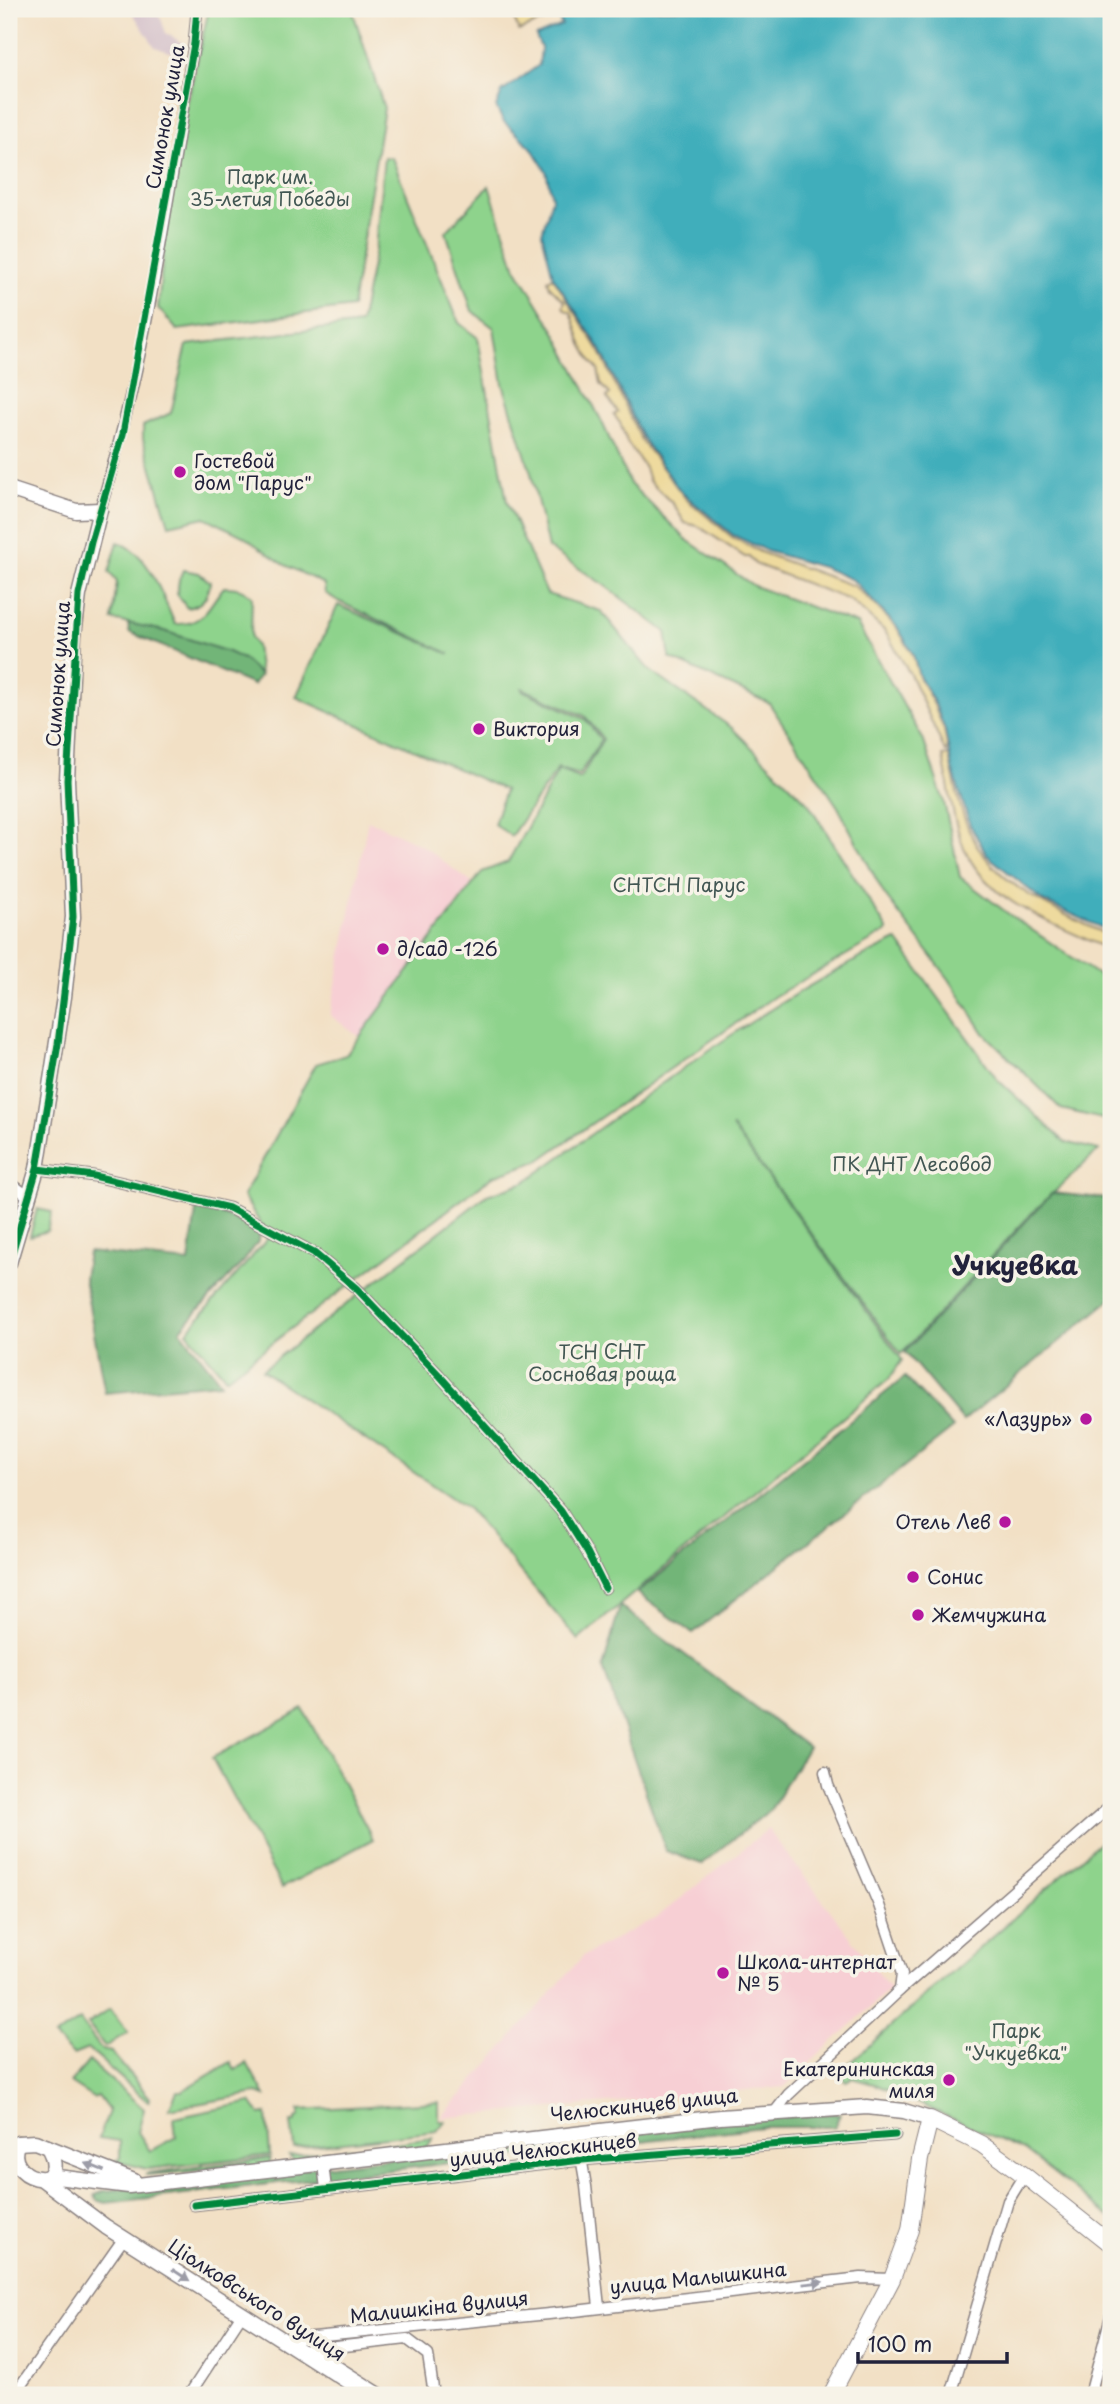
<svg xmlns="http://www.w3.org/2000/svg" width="1120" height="2404" font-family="'Playpen Sans',sans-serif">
<rect width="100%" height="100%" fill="#f7f3e8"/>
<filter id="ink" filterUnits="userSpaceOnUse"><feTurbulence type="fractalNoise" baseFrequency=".0143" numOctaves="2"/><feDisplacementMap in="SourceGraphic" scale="14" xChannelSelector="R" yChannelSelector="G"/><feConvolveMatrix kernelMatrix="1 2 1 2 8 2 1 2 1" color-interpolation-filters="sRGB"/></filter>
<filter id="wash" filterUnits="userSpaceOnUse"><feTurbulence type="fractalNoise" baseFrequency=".00686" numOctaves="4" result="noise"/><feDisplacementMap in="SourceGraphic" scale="28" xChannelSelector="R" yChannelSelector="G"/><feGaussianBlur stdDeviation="1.57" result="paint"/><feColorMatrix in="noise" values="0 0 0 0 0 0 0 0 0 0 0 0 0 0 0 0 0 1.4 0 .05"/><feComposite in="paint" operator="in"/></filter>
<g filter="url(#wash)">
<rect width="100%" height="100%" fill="#f2e0c5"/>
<g fill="#f7cfd4">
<path d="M368,820L423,846L472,883L359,1037L330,1015Z"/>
<path d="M768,1829L890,1989L784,2087L441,2118L583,1956L657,1917Z"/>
</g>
<path fill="#d2bdc8" d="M130,9H154L161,19L166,33L184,44L181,56L155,47Z"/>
<g fill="#8ed38c" stroke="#587a64" stroke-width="2">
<path d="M209,9H352L384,108L352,307L177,330L158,308L171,172Z"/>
<path d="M384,157L392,158L459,323L478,338L507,502L547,594L601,611L649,670L732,728L808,803L888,931L775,996L538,1161L493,1176L226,1378L187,1332L269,1237L243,1196L316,1064L346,1055L482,872L508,862L559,769L580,779L603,739L585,716L522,688V690L585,719L601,740L579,775L558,768L511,836L494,824L505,790L296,697L338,605L450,654L340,602L325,593L324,584L283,564L243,536L205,517L169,525L143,439V426L171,413L187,345L360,324L375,249Z"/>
<path d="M489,186L516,268L555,332L601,420L630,484L687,540L754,586L857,624L923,739L944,802L960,877L1010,915L1111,984V1121L1061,1109L984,1033L949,979L884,894L838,807L769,703L670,658L666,632L604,585L548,548L531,473L503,384L494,328L472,311L446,232Z"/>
<path d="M118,542C150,553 162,596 175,624C205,625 207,607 224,587C236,587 243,588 252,597L251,637L256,646L260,675L243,659L228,652L164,631L112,620L117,582L109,572Z"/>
<path d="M183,570L199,573L210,582C208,597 203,605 187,608L177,594L179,580Z"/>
<path d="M897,940L998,1080L1065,1142L1099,1150L1032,1213L901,1354L732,1127L902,1360L889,1379L578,1640L468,1509L262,1370L487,1195L525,1182C645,1097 763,1002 897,940Z"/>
<path d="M37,1209L52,1212L47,1231L30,1236Z"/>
<path d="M303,1709L373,1839L282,1888L212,1758Z"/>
<path d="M1111,1832V2218L1024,2150L877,2085L852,2078L846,2081L838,2073Z"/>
<path d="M110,2009L128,2032L105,2047L88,2024Z"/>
<path d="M80,2020L102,2050L111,2052L150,2098L148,2102L88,2049L73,2055L54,2037Z"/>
<path d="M89,2061L144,2109L138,2132L150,2151L176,2137L174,2118L251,2102L260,2115L267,2114L270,2155L147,2169L115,2161L120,2158V2141L99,2138L109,2111L98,2096L93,2098L70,2083Z"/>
<path d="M231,2062L235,2070L247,2063L265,2096L257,2093L169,2109L177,2091H182Z"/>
<path d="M439,2102V2121H445L437,2131L294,2148L291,2122H296V2118L300,2116L299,2110Z"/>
<path d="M433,2138L427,2147L294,2161L289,2156Z"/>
<path d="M270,2158V2165L145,2175L149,2173Z"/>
</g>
<g fill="#72b578" stroke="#4a6c5a" stroke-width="2">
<path d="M128,623L164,631L228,652L243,659L260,675L253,685L129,632Z"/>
<path d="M1052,1193L1111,1199V1299L963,1421L905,1352Z"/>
<path d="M197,1204L259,1230L258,1242L243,1262L180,1330L221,1383L105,1393L84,1278L88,1252L189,1262Z"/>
<path d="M905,1377L953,1428L693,1633L637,1593Z"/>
<path d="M620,1606L808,1747L771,1809L702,1864L666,1851L603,1668Z"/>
<path d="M840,2113L835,2127H762L106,2203L97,2200L95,2195L104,2191L727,2120Z"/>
</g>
<g fill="#eeda9e" stroke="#887e6c" stroke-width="2">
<path d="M510,9H552L556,16L519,31Z"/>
<path d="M553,277L600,352L641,440L686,499L732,537L760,552L854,586L875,605L897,628L913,655L919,677L934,705L944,730L948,751L946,752L944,749L910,674L885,631L850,600L755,564L749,557H745L698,526L685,523L673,504L649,481L645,468L627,442L620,423L614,415L618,412L607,397L610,394L601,384L598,369L592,362L582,344L571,312L565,310L563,306L565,301L550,287L548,280Z"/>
<path d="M949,755C954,781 960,813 973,838C1000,890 1062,912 1111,937V951C1062,926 994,907 967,854C953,827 949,786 943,756Z"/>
</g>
<path fill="#3faebb" stroke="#30687b" stroke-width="2" d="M553,9H1111V932L1043,901L987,855L970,825L952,768L945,730L935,704L919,676L913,654L898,628L853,580L825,568L767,551L733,535L681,492L643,439L601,350L553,276L542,233L552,198L546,171L531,147L503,121L496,107L502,92L539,65L541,48L536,36L562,25Z"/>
</g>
<g filter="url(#ink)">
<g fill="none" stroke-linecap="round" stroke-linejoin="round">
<g stroke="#8a8180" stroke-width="13">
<g id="street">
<path d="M100,510C146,361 167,199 194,44L197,9"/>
<path d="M37,1169L94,1176L229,1208L314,1253L356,1288L439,1375L561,1511L587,1552L605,1588"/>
<path d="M9,1182L29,1197"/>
<path d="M825,1772L828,1785L879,1905L902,1974L900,1990"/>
<path d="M774,2113L788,2095L900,1990L1111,1806"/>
<path d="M577,2134L586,2186L599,2307"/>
<path d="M323,2164L326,2189"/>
<path d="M194,2205L582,2160L895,2135"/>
<path d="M283,2340L549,2314L861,2278L892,2279"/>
<path d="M310,2349L383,2395"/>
<path d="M300,2351L407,2339L428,2355L434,2395"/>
<path d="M14,2395L124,2238"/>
<path d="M189,2395L242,2314"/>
<path d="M951,2395L1008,2201L1024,2175"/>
<path d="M1090,2395L1111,2316"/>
</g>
</g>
<g stroke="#8a8180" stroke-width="17">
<g id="secondary">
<path d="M9,489L76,511L100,510L79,595L74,636L67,780L73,917L64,997L37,1169L9,1263"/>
<path d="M18,2143L35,2142L134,2181"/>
<path d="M18,2143C0,2179 74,2198 48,2147"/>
<path d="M49,2176L129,2186L720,2117L867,2107L904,2111L930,2119"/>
<path d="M43,2180L106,2227L369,2395"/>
</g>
</g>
<g stroke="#8a8180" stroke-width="18">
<path id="primary" d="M831,2395L892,2279L910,2230L920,2159L930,2119L981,2144L1024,2175L1111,2244"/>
</g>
<use href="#street" stroke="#fff" stroke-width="10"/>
<use href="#secondary" stroke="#fff" stroke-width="14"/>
<use href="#primary" stroke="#fff" stroke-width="16"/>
<g stroke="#f7f3e8" stroke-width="11">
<g id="cycleway">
<path d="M37,1169L94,1176L229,1208L314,1253L356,1288L439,1375L561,1511L587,1552L605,1588"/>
<path d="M9,1263L37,1169L58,1044L73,917L67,780L79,595L91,542L123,434L194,44L197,9"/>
<path d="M194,2205L582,2160L895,2135"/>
</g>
</g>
<use href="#cycleway" stroke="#00873e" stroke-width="7"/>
</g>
<defs><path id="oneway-solid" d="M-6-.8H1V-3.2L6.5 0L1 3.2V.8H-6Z" transform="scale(1.75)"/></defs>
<g fill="#9c9ca7">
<use href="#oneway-solid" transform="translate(95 2167) rotate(-158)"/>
<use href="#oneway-solid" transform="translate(181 2275) rotate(33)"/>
<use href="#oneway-solid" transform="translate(813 2283) rotate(-6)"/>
</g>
</g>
<g fill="#b5179e" stroke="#f7f3e8" stroke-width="2.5">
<circle cx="180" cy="472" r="7"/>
<circle cx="479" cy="729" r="7"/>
<circle cx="383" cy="949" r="7"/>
<circle cx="1086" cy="1419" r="7"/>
<circle cx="1005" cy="1522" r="7"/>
<circle cx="913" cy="1577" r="7"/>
<circle cx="918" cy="1615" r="7"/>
<circle cx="723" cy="1973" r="7"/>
<circle cx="949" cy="2080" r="7"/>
</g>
<g text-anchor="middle" stroke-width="7" stroke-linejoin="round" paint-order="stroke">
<g font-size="19" fill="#22223b" stroke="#f7f3e8">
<text transform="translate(165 117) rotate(-80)" y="7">Симонок улица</text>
<text transform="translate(58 674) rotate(-86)" y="7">Симонок улица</text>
<text transform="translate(644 2105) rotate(-6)" y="7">Челюскинцев улица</text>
<text transform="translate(543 2150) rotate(-6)" y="7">улица Челюскинцев</text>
<text transform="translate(698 2278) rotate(-6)" y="7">улица Малышкина</text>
<text transform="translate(257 2300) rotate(33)" y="7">Ціолковського вулиця</text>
<text transform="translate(439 2307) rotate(-6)" y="7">Малишкіна вулиця</text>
</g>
<g font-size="19" fill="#425753" stroke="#f7f3e8">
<text x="270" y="184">Парк им.<tspan x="270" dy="22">35-летия Победы</tspan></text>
<text x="679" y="892">СНТСН Парус</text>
<text x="912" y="1171">ПК ДНТ Лесовод</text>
<text x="602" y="1359">ТСН СНТ<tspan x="602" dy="22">Сосновая роща</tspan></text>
<text x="1016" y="2038">Парк<tspan x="1016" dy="22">"Учкуевка"</tspan></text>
</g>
<g font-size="19" fill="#22223b" stroke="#f7f3e8" text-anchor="start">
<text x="194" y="468">Гостевой<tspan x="194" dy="22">дом "Парус"</tspan></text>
<text x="493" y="736">Виктория</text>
<text x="397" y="956">д/сад -126</text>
<text x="1072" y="1426" text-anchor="end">«Лазурь»</text>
<text x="991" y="1529" text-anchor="end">Отель Лев</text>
<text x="927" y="1584">Сонис</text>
<text x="932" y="1622">Жемчужина</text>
<text x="737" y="1969">Школа-интернат<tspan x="737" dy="22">№ 5</tspan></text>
<text x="935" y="2076" text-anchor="end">Екатерининская<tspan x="935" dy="22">миля</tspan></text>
</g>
<g font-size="26" font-weight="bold" fill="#22223b" stroke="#f7f3e8">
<text x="1015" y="1275">Учкуевка</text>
</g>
</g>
<rect width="1120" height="2404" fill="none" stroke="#f7f3e8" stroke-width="35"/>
<path d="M858 2352v10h149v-10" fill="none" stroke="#22223b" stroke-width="3.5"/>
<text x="868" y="2352" font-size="21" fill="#22223b" stroke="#f7f3e8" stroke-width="5" paint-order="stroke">100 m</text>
</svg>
